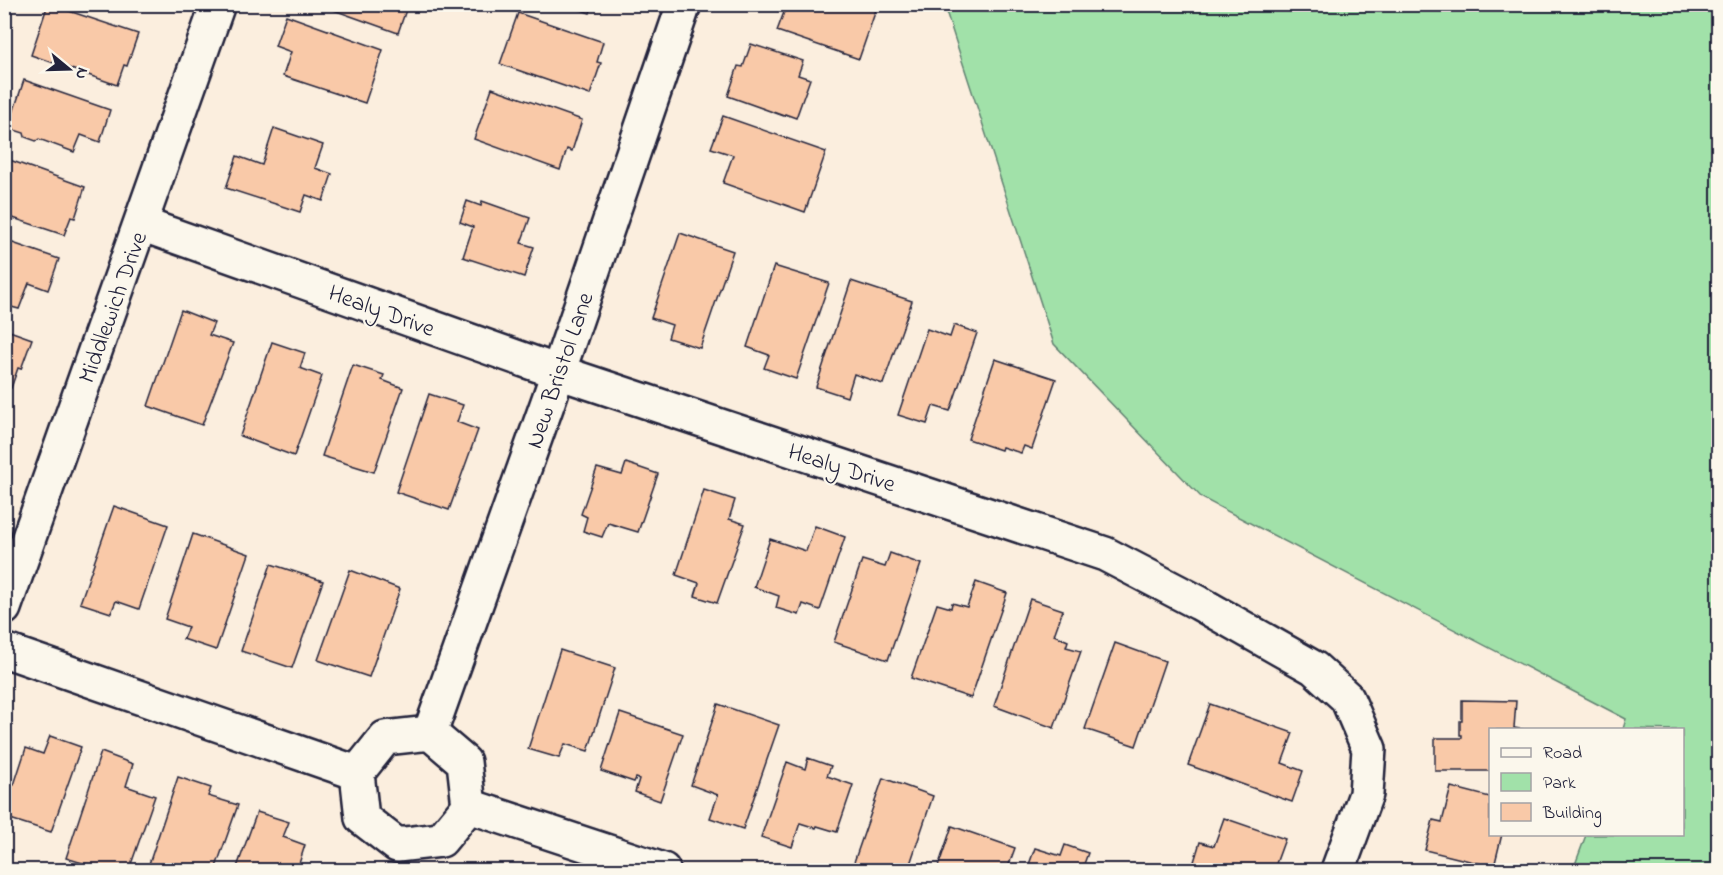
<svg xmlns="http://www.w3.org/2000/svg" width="1723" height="875" font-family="'Indie Flower',sans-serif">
<rect width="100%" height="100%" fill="#fbeede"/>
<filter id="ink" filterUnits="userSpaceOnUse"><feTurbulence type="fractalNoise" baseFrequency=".0167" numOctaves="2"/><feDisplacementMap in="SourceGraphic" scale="12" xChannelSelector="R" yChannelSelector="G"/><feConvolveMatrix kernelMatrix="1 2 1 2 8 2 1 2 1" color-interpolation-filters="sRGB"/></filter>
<g filter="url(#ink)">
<path fill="#a1e1a9" stroke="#628272" stroke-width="1.5" d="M944,5H1718V870H1573L1586,835L1682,834V730L1623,729L1626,719L1202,498L1054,344Z"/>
<g fill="#f9c9a8" stroke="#22223b" stroke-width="1.5">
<path d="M48,4L138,34L127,66L124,65L117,85L31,55Z"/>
<path d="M317,4H408L398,33Z"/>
<path d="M564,4H593L590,13Z"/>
<path d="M787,4H878L859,59L777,31Z"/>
<path d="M518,13L603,42L597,62L601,63L590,95L500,64Z"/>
<path d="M286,15L383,50L365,103L283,76L291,52L275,46Z"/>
<path d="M751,44L803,61L798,75L810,79L796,118L785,114L784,116L728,96L738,66L743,67Z"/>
<path d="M24,80L110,110L100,142L81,135L74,152L39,139L36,141L25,137L24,133L8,128Z"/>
<path d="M492,88L582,120L572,151L567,149L560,170L474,139Z"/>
<path d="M723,116L826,152L805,212L723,183L733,155L711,148Z"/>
<path d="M274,128L323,145L315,168L332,174L323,201L306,195L300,212L226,188L237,156L262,165Z"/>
<path d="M4,158L85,187L75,218L71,217L64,235L4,215Z"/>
<path d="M467,201L481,206L482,201L530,218L521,243L534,247L524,277L463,257L473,227L460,222Z"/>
<path d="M680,233L733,251L700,348L668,338L672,325L651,318Z"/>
<path d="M4,240L59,259L48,290L29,283L19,309L4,305Z"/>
<path d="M774,266L829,283L796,379L764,368L769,355L747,347Z"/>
<path d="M851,281L912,301L883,384L854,374L847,397L816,387Z"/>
<path d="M181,310L214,323L209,335L233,343L202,425L148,406Z"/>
<path d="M954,325L977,333L950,411L933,406L927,424L898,415L927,329L950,337Z"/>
<path d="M4,329L32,339L21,369L18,368L11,388L4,386Z"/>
<path d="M272,342L305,353L300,368L322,376L294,456L240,436Z"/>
<path d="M995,359L1056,379L1032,449L1024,446L1021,453L1002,447L1001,450L968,439Z"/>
<path d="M353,365L384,375L382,380L403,388L374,472L322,456Z"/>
<path d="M429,394L463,405L457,422L478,430L449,510L396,492Z"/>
<path d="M626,463L658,474L638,532L608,523L602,537L583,531L587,517L581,514L597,468L622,475Z"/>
<path d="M704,490L735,500L729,519L745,524L717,603L695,596L699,583L676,575Z"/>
<path d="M114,506L168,525L139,609L116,601L111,613L80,603Z"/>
<path d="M815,526L845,537L820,610L803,604L799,615L776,608L779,596L754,587L770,539L806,551Z"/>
<path d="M193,534L249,554L216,650L183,639L188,627L165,619Z"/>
<path d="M890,553L921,564L888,660L834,642L862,560L885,567Z"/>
<path d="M271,564L323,581L292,668L241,651Z"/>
<path d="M350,570L400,589L369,677L318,660Z"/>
<path d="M976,582L1007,593L971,698L911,678L937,604L951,608L952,603L967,607Z"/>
<path d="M1030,599L1063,610L1054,635L1068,641L1066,647L1081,651L1054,728L994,706Z"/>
<path d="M1115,643L1165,661L1136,746L1085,729Z"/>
<path d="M560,650L615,668L588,751L565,744L559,758L528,749Z"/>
<path d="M1462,700L1516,701L1514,728L1526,730H1490V771H1435V738H1462V735H1460V721H1462Z"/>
<path d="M718,704L779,725L743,829L710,818L718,795L691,785Z"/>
<path d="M1210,704L1293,733L1282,763L1303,771L1292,802L1188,765Z"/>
<path d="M620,713L683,734L660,801L635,792L639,779L636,778L634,782L601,771Z"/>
<path d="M50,736L81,747L51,832L4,817L9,800L7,796L11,786L14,785L26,748L43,754Z"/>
<path d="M101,752L133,764L126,786L155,796L129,870H105L66,858Z"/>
<path d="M808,758L831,766L827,776L853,785L837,832L817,826L816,828L800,823L792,847L761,837L787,762L805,769Z"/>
<path d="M178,777L211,788L208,796L238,805L215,870H147Z"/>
<path d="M883,778L933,796L908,870H868L853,865Z"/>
<path d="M1451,787L1490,797V834H1502L1494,867L1425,850L1433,820L1442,822Z"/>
<path d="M257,812L289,822L283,837L305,845L297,870H236Z"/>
<path d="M1224,818L1285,839L1274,869L1260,865L1258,870H1206L1193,865L1200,842L1214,846Z"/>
<path d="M952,826L1015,848L1007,870H937Z"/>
<path d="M1065,845L1088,853L1084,864L1100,870H1027L1035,848L1061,856Z"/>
</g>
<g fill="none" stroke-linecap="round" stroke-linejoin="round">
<g stroke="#22223b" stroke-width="38">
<g id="minor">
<path d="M141,224L558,372L1105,554L1199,603L1314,668L1347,698L1369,749L1366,794L1338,870"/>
<path d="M4,608L218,4"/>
<path d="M4,650L357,773"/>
<path d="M430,733L549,399L684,4"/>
<path d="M430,733L464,762L469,806L441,840L397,845L362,818L357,773L385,738Z"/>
<path d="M469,806L663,870"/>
</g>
</g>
<use href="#minor" stroke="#fbf7ec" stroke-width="33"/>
</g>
</g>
<g text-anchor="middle" stroke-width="4.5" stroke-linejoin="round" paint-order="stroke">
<g font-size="24" fill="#22223b" stroke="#fbf7ec">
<text transform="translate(112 307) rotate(-70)" y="8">Middlewich Drive</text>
<text transform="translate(382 310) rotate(20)" y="8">Healy Drive</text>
<text transform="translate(559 370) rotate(-71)" y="8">New Bristol Lane</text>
<text transform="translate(842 467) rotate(18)" y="8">Healy Drive</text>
</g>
</g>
<rect width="1723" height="875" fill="none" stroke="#fbf7ec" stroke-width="24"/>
<rect x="12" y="12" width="1699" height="851" fill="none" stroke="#22223b" stroke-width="2" filter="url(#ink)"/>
<rect x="1489" y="728" width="195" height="108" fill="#fbf7ec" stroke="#a4a2a5" stroke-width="1.5"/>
<rect x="1501" y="748" width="30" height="9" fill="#fbf7ec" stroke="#a4a2a5" stroke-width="1.5"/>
<text x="1543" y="758" font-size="18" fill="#22223b">Road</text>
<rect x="1501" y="773" width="30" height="18" fill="#a1e1a9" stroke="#a4a2a5" stroke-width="1.5"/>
<text x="1543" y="788" font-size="18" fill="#22223b">Park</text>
<rect x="1501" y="803" width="30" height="18" fill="#f9c9a8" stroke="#a4a2a5" stroke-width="1.5"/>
<text x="1543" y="818" font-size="18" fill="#22223b">Building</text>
<g transform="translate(69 69) rotate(109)" stroke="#fbf7ec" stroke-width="4.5" paint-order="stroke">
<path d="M0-4.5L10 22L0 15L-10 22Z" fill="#22223b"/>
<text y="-9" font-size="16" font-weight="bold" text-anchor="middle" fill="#22223b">N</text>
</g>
</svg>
